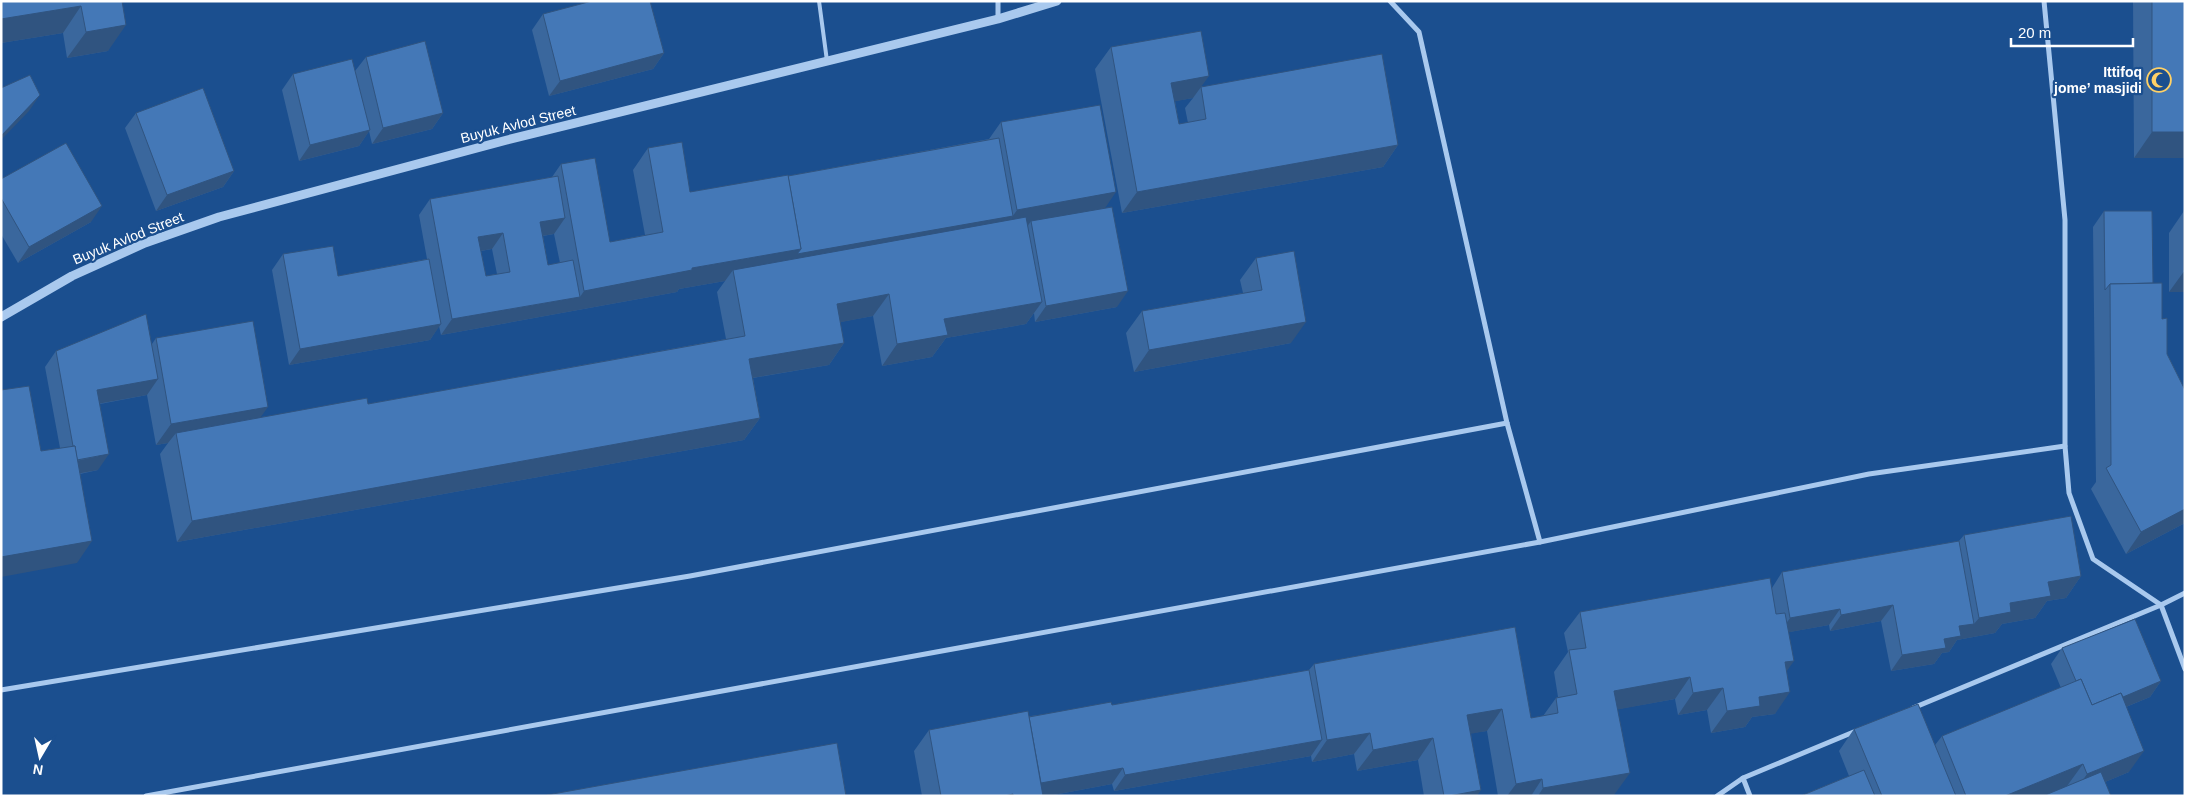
<svg xmlns="http://www.w3.org/2000/svg" width="2186" height="797" font-family="Helvetica,sans-serif">
<rect width="100%" height="100%" fill="#1b4f8f"/>
<g fill="none" stroke-linecap="round" stroke-linejoin="round">
<path stroke="#a9c9ee" stroke-width="4" d="M819,1L827,61"/>
<g stroke="#a9c9ee" stroke-width="5">
<path d="M1390,1L1419,32L1507,423L1540,542L1869,474L2065,446"/>
<path d="M2044,1L2065,220V446L2069,493L2093,559L2161,605L2185,669"/>
<path d="M998,19V1"/>
<path d="M1,690L690,576L1507,423"/>
<path d="M1913,708L2161,605L2185,593"/>
<path d="M1743,778L1750,796"/>
<path d="M146,796L1540,542"/>
<path d="M1717,796L1743,778L1856,731"/>
</g>
<path stroke="#a9c9ee" stroke-width="9" d="M1,317L72,276L145,243L219,217L507,140L998,19L1057,1"/>
</g>
<g fill="#3a679d" fill-rule="evenodd">
<path d="M1,1H122L108,51L67,58L63,33L1,43Z"/>
<path d="M2133,1H2185V158H2134Z"/>
<path d="M543,14L664,53L653,69L549,96L532,30Z"/>
<path d="M1111,47L1201,86L1398,145L1383,167L1122,213L1095,69ZM1193,98L1185,108L1188,123L1179,124L1175,101Z"/>
<path d="M366,57L443,113L432,129L372,144L369,131L359,146L299,161L282,90L293,74L355,71Z"/>
<path d="M136,113L234,171L223,187L156,211L125,128Z"/>
<path d="M1001,122L1105,208L1117,307L1035,322L1034,313L1026,324L946,338L932,357L882,366L873,316L840,322L844,343L829,365L753,378L760,418L744,440L177,542L160,454L168,443L156,445L147,395L100,404L98,470L80,474L77,563L41,451L60,448L45,367L56,351L152,344L156,338L261,417L368,404L726,339L717,292L725,281L679,289L677,292L441,335L439,326L430,340L289,365L272,270L283,254L338,276L427,259L419,215L430,199L552,177L561,164L610,242L645,235L633,170L648,148L690,192L788,176L989,139ZM554,234L560,263L548,265L543,236ZM492,249L497,274L486,276L481,251Z"/>
<path d="M1,179L91,222L18,263L1,234Z"/>
<path d="M2104,211L2153,283L2162,319L2167,354L2185,390V523L2126,554L2091,489L2096,482L2093,227Z"/>
<path d="M2184,211H2185V292H2169V233Z"/>
<path d="M1256,258L1291,343L1134,372L1126,333L1142,311L1243,293L1240,280Z"/>
<path d="M1964,535L2081,576L2066,598L2047,601L2035,618L2002,624L1995,633L1957,640L1949,652L1942,653L1934,664L1891,671L1881,621L1830,631L1829,625L1789,632L1787,671L1775,714L1752,717L1745,727L1711,733L1707,710L1678,715L1675,699L1618,709L1614,795L1609,796H1498L1487,731L1471,733L1477,796H1424L1418,760L1357,771L1354,754L1312,762L1311,756L1114,791L1112,784L1048,796H922L914,751L929,730L1112,705L1309,670L1314,664L1515,627L1531,718L1543,716L1556,698L1558,697L1554,672L1568,652L1564,633L1580,612L1772,588L1782,572L1959,541Z"/>
<path d="M2062,648L2161,681L2150,697L2126,707L2129,772L2105,782L2111,796H1802L1803,795L1849,776L1839,751L1854,729L1935,745L1942,736L2061,688L2051,664Z"/>
</g>
<g fill="#305480">
<path d="M81,6L63,33L1,43V19Z"/>
<path d="M126,25L108,51L67,58L86,32Z"/>
<path d="M664,53L653,69L549,96L560,81Z"/>
<path d="M1209,76L1193,98L1156,105L1171,83Z"/>
<path d="M40,95L29,111L1,140V136Z"/>
<path d="M443,113L432,129L372,144L383,128Z"/>
<path d="M370,130L359,146L299,161L310,145Z"/>
<path d="M2152,132H2185V158H2134Z"/>
<path d="M1398,145L1383,167L1122,213L1137,192Z"/>
<path d="M234,171L223,187L156,211L167,195Z"/>
<path d="M1116,192L1101,214L1031,221L1027,227L1002,232L1017,210Z"/>
<path d="M102,206L91,222L18,263L29,247Z"/>
<path d="M1013,216L1002,232L733,270L725,281L679,289L677,292L441,335L452,319L580,297L584,291L692,268L801,249Z"/>
<path d="M565,218L554,234L529,238L540,222Z"/>
<path d="M503,233L492,249L467,253L478,237Z"/>
<path d="M2185,270V292H2169Z"/>
<path d="M1128,291L1117,307L1035,322L1046,306Z"/>
<path d="M889,294L873,316L821,326L837,304Z"/>
<path d="M1042,302L1026,324L946,338L932,357L882,366L897,344L944,319Z"/>
<path d="M1306,322L1291,343L1134,372L1149,350Z"/>
<path d="M441,324L430,340L289,365L300,349Z"/>
<path d="M844,343L829,365L734,381L749,359Z"/>
<path d="M158,379L147,395L86,406L97,390Z"/>
<path d="M268,407L253,428L176,433L168,443L156,445L171,424Z"/>
<path d="M760,418L744,440L177,542L192,521Z"/>
<path d="M109,454L98,470L65,476L76,461Z"/>
<path d="M2185,509V523L2126,554L2141,532Z"/>
<path d="M92,541L77,563L1,577V557Z"/>
<path d="M2081,576L2066,598L2047,601L2035,618L2002,624L1995,633L1957,640L1949,652L1942,653L1934,664L1891,671L1902,655L1944,639L1959,626L1974,624L1979,618L2010,603L2048,582Z"/>
<path d="M1893,605L1881,621L1830,631L1841,615Z"/>
<path d="M1840,609L1829,625L1779,634L1790,618Z"/>
<path d="M1794,661L1779,682L1785,662Z"/>
<path d="M1690,677L1675,699L1599,713L1614,691Z"/>
<path d="M2161,681L2150,697L2077,727L2088,711Z"/>
<path d="M1723,688L1707,710L1678,715L1693,693Z"/>
<path d="M1790,692L1775,714L1752,717L1745,727L1711,733L1727,711L1759,697Z"/>
<path d="M1502,709L1487,731L1452,737L1467,715Z"/>
<path d="M1370,733L1354,754L1312,762L1327,740Z"/>
<path d="M1433,738L1418,760L1357,771L1373,750Z"/>
<path d="M1322,740L1311,756L1114,791L1125,775Z"/>
<path d="M2144,751L2129,772L2072,796L2087,774Z"/>
<path d="M2083,764L2067,786L2044,796H2005Z"/>
<path d="M1123,768L1112,784L1048,796H1027L1035,784Z"/>
<path d="M1630,773L1614,795L1609,796H1538L1543,788Z"/>
<path d="M1542,779L1531,796H1507L1516,784Z"/>
<path d="M1481,790L1477,796H1449Z"/>
</g>
<g fill="#4478b7" stroke="#305480" fill-rule="evenodd">
<path d="M1,1H122L126,25L86,32L81,6L1,19Z"/>
<path d="M592,1H650L664,53L560,81L543,14Z"/>
<rect x="2152" y="1" width="33" height="131"/>
<path d="M1201,31L1209,76L1171,83L1179,124L1206,119L1201,87L1382,54L1398,145L1137,192L1111,47Z"/>
<path d="M425,41L443,113L383,128L366,57Z"/>
<path d="M352,59L370,130L310,145L293,74Z"/>
<path d="M30,75L40,95L1,136V88Z"/>
<path d="M203,88L234,171L167,195L136,113Z"/>
<path d="M1100,105L1116,192L1017,210L1001,122Z"/>
<path d="M999,138L1013,216L797,254L801,249L788,176Z"/>
<path d="M682,142L690,192L788,175L801,249L692,268V270L584,291L561,164L595,158L610,242L663,232L648,148Z"/>
<path d="M66,143L102,206L29,247L1,198V179Z"/>
<path d="M558,176L565,218L540,222L548,265L573,260L580,297L452,319L430,199ZM503,233L510,272L486,276L478,237Z"/>
<path d="M1112,207L1128,291L1046,306L1031,221Z"/>
<path d="M2104,211H2152L2153,283L2110,284L2105,290Z"/>
<rect x="2184" y="211" width="1" height="59"/>
<path d="M1026,217L1042,302L944,319L948,335L897,344L889,294L837,304L844,343L749,359L760,418L192,521L176,433L367,398L368,404L745,336L733,270Z"/>
<path d="M333,246L338,276L429,259L441,324L300,349L283,254Z"/>
<path d="M1294,251L1306,322L1149,350L1142,311L1262,290L1256,258Z"/>
<path d="M2162,283V319L2167,318V354L2185,390V509L2141,532L2106,468L2111,465L2110,284Z"/>
<path d="M146,314L158,379L97,390L109,454L77,460L75,446H73L56,351Z"/>
<path d="M253,321L268,407L171,424L156,338Z"/>
<path d="M29,386L41,451L75,446L92,541L1,557V390Z"/>
<path d="M2071,516L2081,576L2048,582L2051,596L2010,603L2011,612L1979,618L1964,535Z"/>
<path d="M1959,541L1974,624L1959,626L1961,636L1944,639L1946,648L1902,655L1893,605L1841,615L1840,609L1790,618L1782,572Z"/>
<path d="M1770,578L1776,614L1785,613L1794,661L1785,662L1790,692L1759,697L1760,706L1727,711L1723,688L1693,693L1690,677L1614,691L1630,773L1543,788L1542,779L1516,784L1502,709L1467,715L1481,790L1449,796H1444L1433,738L1373,750L1370,733L1327,740L1314,664L1515,627L1531,718L1558,713L1556,698L1577,694L1569,650L1586,648L1580,612Z"/>
<path d="M2135,619L2161,681L2123,697L2121,693L2092,705L2081,679L2076,681L2062,648Z"/>
<path d="M1309,670L1322,740L1125,775L1123,768L1041,783L1029,717L1111,702L1112,705Z"/>
<path d="M2081,679L2092,705L2121,693L2144,751L2087,774L2083,764L2005,796H1966L1942,736Z"/>
<path d="M1918,704L1956,796H1882L1854,729Z"/>
<path d="M1028,711L1043,796H1013V794L1005,796H941L929,730Z"/>
<path d="M837,743L846,796H547V795Z"/>
<path d="M1864,770L1875,796H1803V795Z"/>
<path d="M2101,772L2111,796H2043Z"/>
</g>
<defs>
<g id="mosque-ring" transform="scale(1.25)"><circle r="9.5" fill="#1b4f8f" stroke="#ffd166" stroke-width="1.5"/><path d="M3.5-4.9A6 6 0 1 0 3.5 4.9A5 5 0 1 1 3.5-4.9Z" fill="#ffd166"/></g>
</defs>
<g fill-rule="evenodd">
<use href="#mosque-ring" x="2159" y="80"/>
</g>
<g text-anchor="middle" stroke-width="4.5" stroke-linejoin="round" paint-order="stroke">
<g font-size="14" font-weight="bold" fill="#fff" stroke="#1b4f8f" text-anchor="end">
<text x="2142" y="77">Ittifoq<tspan x="2142" dy="16">jome’ masjidi</tspan></text>
</g>
<g font-size="14" fill="#fff" stroke="#1b4f8f">
<text transform="translate(518 124) rotate(-14)" y="5">Buyuk Avlod Street</text>
<text transform="translate(128 238) rotate(-22)" y="5">Buyuk Avlod Street</text>
</g>
</g>
<rect width="2186" height="797" fill="none" stroke="#ffffff" stroke-width="5"/>
<g transform="translate(40 757) rotate(189)" stroke="#1b4f8f" stroke-width="4" paint-order="stroke">
<path d="M0-4L9 19L0 12L-9 19Z" fill="#ffffff"/>
<text y="-8" font-size="14" font-weight="bold" text-anchor="middle" fill="#ffffff">N</text>
</g>
<path d="M2011 38v8h122v-8" fill="none" stroke="#ffffff" stroke-width="2.5"/>
<text x="2018" y="38" font-size="15" fill="#ffffff" stroke="#1b4f8f" stroke-width="4" paint-order="stroke">20 m</text>
</svg>
